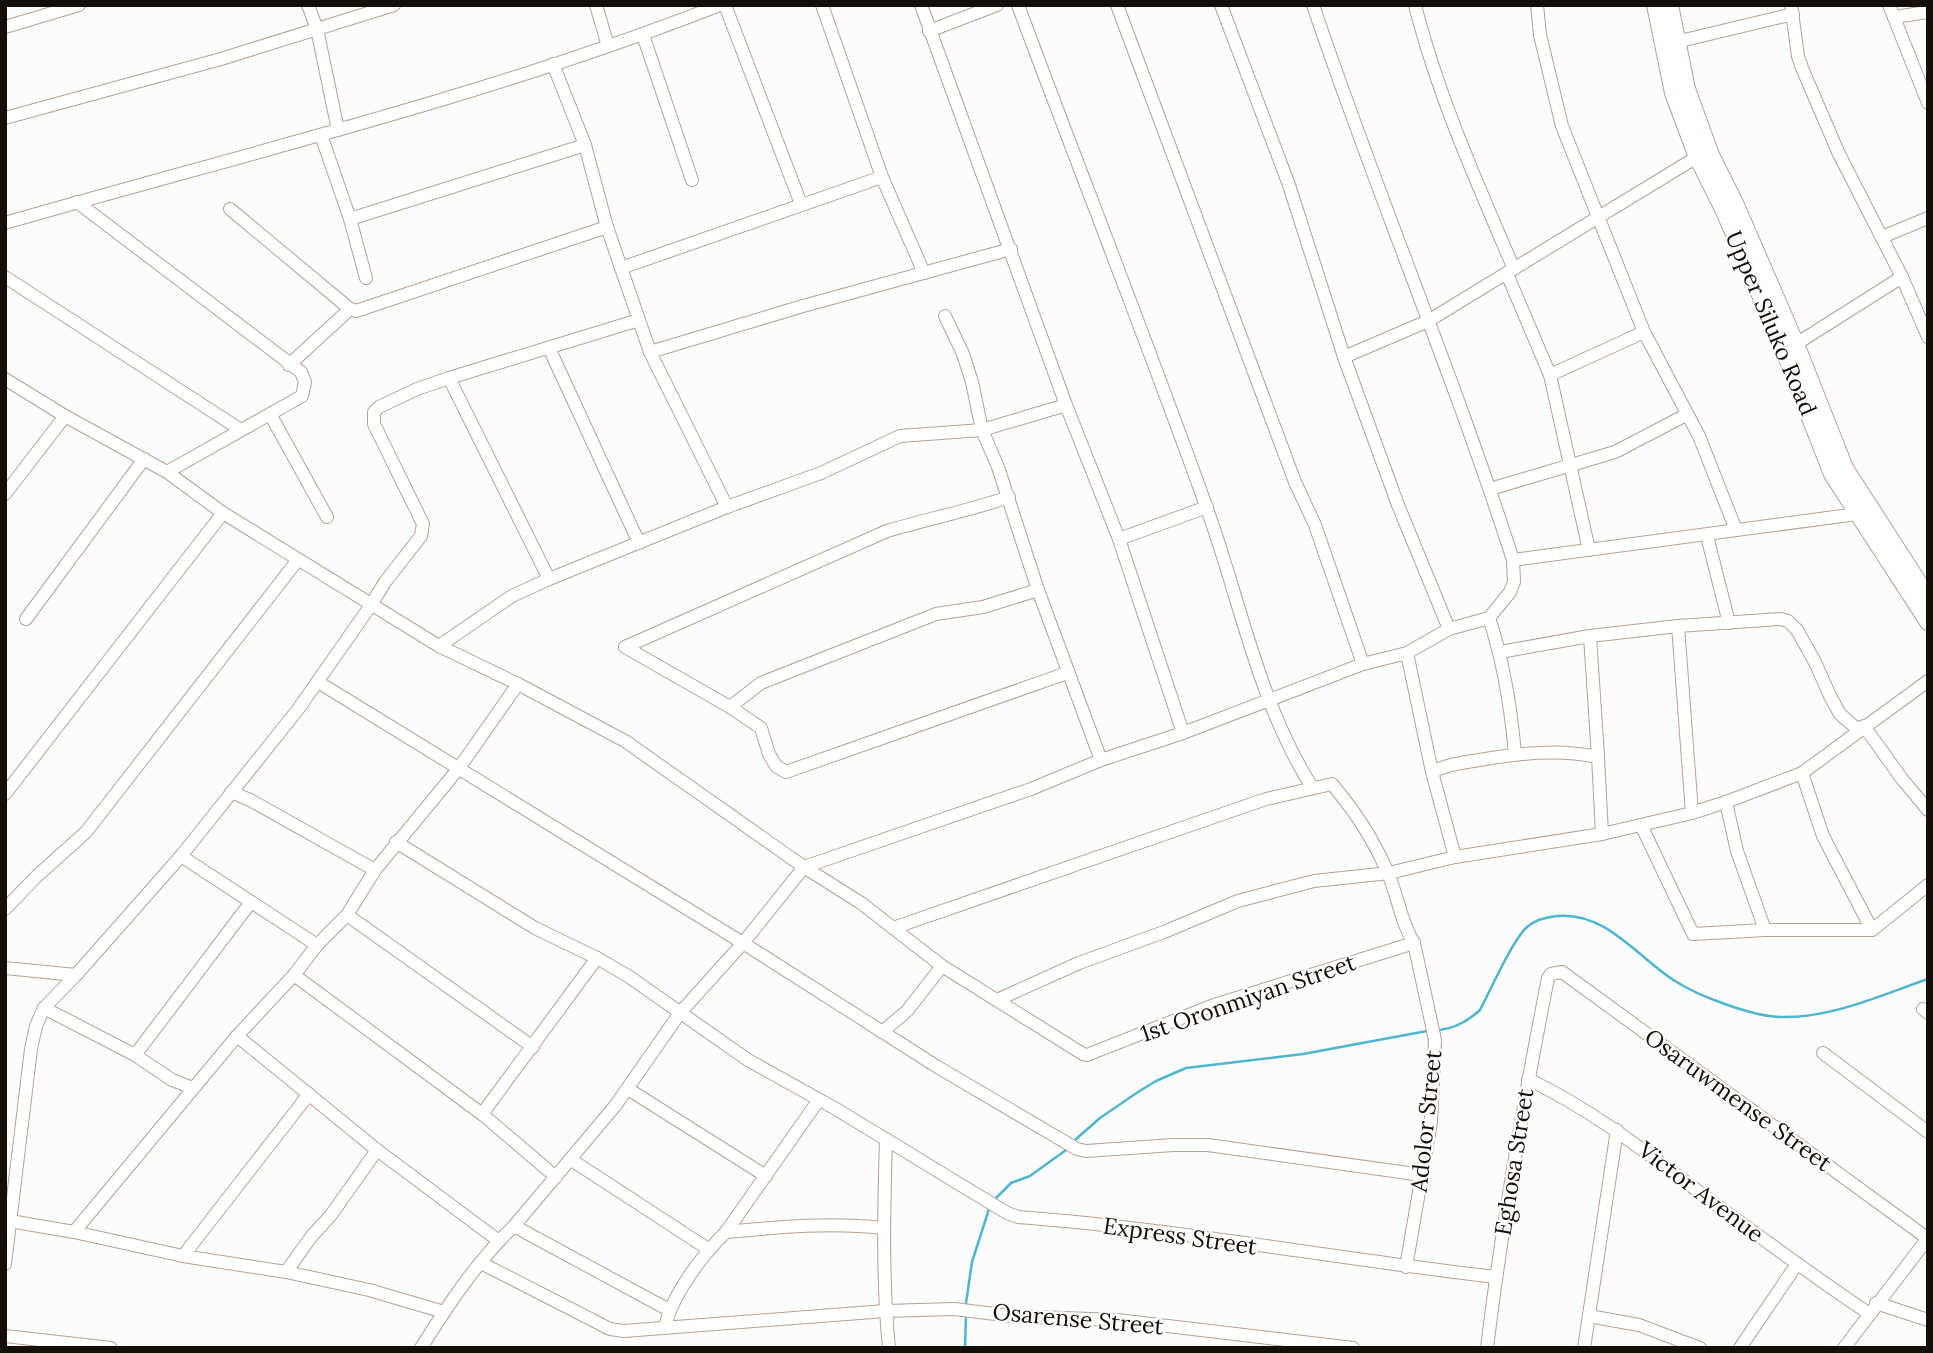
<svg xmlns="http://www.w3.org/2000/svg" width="1933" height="1353" font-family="Lora,serif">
<rect width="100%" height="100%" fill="#fcfcfc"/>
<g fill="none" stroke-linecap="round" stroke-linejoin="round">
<g stroke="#50b6d0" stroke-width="2.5">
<path d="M1440,1030C1456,1028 1468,1021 1480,1010C1490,991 1513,939 1527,927C1535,920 1547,917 1557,916C1606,911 1638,958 1675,981C1698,996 1752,1016 1779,1017C1830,1019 1881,995 1928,979"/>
<path d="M1075,1140L1100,1118L1138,1092L1156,1081L1186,1068L1303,1054L1427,1031"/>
<path d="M995,1199L1011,1183L1030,1176L1066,1150"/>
<path d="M966,1303L972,1262L989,1209"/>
<path d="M965,1348L966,1314"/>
</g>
<g stroke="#b8a290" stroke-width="14">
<g id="minor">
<path d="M308,5L317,29L338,130"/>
<path d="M596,5L608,46"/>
<path d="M725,5L801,204"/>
<path d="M822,5L882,177L924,273"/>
<path d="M921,5L1066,405L1119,539L1183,733"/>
<path d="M1018,5C1080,172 1146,338 1206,506C1240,599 1258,702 1312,787"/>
<path d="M1117,5L1295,482L1315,525L1363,664L1407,653L1449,629L1489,618L1510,592L1514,582L1513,560C1453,373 1376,192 1313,5"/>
<path d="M1221,5L1289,185L1344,357L1398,505L1449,629"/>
<path d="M1415,5C1438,96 1477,183 1514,269"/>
<path d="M1537,5L1540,35L1562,126L1644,332L1699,436L1736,530"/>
<path d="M1791,5L1798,56L1802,68L1839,154L1902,277L1928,337"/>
<path d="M1889,5L1928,103"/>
<path d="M1894,17L1928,12"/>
<path d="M5,27L79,5"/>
<path d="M929,31L997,5"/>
<path d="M643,35L692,180"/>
<path d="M1676,42L1793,14"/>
<path d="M553,64L585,145L607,227L650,352L803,306L1011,249"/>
<path d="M5,118L221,59L394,5"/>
<path d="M321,135L350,219L366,278"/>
<path d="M77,202L301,372L305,382L302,396L167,472"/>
<path d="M230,209L350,309L356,311L607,227"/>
<path d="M350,219L585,145"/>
<path d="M5,223C244,154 488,96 720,5"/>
<path d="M1882,237L1928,218"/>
<path d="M621,268L882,177"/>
<path d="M1507,274L1550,375L1589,550"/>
<path d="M5,277L241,430"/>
<path d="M1796,344L1902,277"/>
<path d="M549,348L639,543"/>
<path d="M650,352L727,507"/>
<path d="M1344,357L1428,321L1697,157"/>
<path d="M289,365L350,309"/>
<path d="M1550,375L1644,332"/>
<path d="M449,378L549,579"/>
<path d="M5,379L65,416L167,472L223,513L439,646L518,684L625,741L804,867L861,903L942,966L1083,1054L1087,1055L1214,1005L1414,943"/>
<path d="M270,414L327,517"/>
<path d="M1490,489L1615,452L1686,415"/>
<path d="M5,494L65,416"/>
<path d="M1707,536L1729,623"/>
<path d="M1119,539L1207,507"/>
<path d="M1513,560L1857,514"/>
<path d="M1489,618C1504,663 1511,708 1515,754"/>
<path d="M26,619L144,459"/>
<path d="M1678,626L1692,813"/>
<path d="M1590,636L1598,757"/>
<path d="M439,646L512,596L549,579L727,507L821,473L900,436L982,430L1066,405"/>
<path d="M625,647L730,707L761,728L769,754L776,766L786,772L1067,673"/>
<path d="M625,647L887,531C927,519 968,511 1009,497"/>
<path d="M1500,652L1590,636L1678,626L1781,619L1788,621L1797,630L1816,664L1830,696L1840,714L1857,729L1864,726L1902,779L1928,810"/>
<path d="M1407,653L1432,772L1455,857"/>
<path d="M318,682L743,943L936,1066L1077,1149L1086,1151L1173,1145H1208L1422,1175"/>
<path d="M730,707L761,683L936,614L983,607L1038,590"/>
<path d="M1101,760L1183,733L1363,664"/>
<path d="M1432,772C1448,764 1462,763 1479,760C1519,753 1558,749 1598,757L1602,834"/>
<path d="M1802,773L1823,836L1872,930"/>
<path d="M231,792L250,800L375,870"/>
<path d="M5,794L223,513"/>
<path d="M1726,802L1737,851L1765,930"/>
<path d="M1641,825L1693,934L1765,930H1872L1928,885"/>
<path d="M396,842L535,928L597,958L628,976L748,1060L836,1109L1007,1213L1018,1217C1178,1229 1336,1259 1496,1277"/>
<path d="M181,856L317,945"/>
<path d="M5,909L37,876L86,832L297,561"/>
<path d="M347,915L533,1047"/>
<path d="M893,928L1266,799L1332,784C1356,813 1372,837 1387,871C1398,895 1400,921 1414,943L1435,1040L1431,1122L1406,1267"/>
<path d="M5,968L76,975"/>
<path d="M294,975L482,1114L556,1177"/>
<path d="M997,1000L1079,963L1164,932L1238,901L1314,881L1389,873L1455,857L1602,834L1692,813L1726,802L1802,773L1928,681"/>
<path d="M44,1008L135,1055L172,1080L193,1088"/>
<path d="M1923,1009L1928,1013"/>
<path d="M882,1032L907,1011L942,966"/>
<path d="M237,1036L377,1150L499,1241"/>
<path d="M1823,1053L1928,1132"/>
<path d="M135,1055L251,902"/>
<path d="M1528,1079C1592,1110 1646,1152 1702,1194C1757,1235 1812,1275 1868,1313"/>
<path d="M628,1089L766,1176"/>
<path d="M482,1114L597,958"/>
<path d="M886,1139C884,1209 882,1278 889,1348"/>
<path d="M570,1159L708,1249"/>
<path d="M10,1221L74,1232L183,1256L286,1272L369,1290L444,1312"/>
<path d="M514,1226L669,1310"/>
<path d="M74,1232L237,1036L294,975L317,945L347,915L375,870L459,768L518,684"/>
<path d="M726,1232C779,1227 830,1222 883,1228"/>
<path d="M183,1256L309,1094"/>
<path d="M481,1263L610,1329L624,1331L885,1311L954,1309L1012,1316L1117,1320L1353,1348"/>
<path d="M5,1264L31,1049L36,1026L44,1008L76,975L181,856L299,708L371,605L385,582L421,536L423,524L374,424V412L379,407L417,389L449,378L639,320"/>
<path d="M286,1272L311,1237L331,1215L377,1150"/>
<path d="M1876,1303L1928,1320"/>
<path d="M1589,1316L1639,1325L1700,1348"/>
<path d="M665,1327C672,1295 702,1255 726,1232L818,1101"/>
<path d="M5,1336L111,1348"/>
<path d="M421,1348C448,1305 477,1261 514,1226L615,1106L680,1013L743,943L804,867L1031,789L1101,760L1038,590L998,467L982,430L972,382L963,354L945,316"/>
<path d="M1487,1348C1502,1224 1524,1100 1548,978L1551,974L1562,972L1927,1238"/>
<path d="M1584,1348L1617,1130"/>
<path d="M1740,1348L1797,1264"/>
<path d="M1844,1348L1928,1238"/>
</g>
</g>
<g stroke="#b8a290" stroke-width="18">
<g id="major">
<path d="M1655,5L1673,93L1697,157L1724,211L1780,341L1832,474L1928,622"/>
<path d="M1670,5L1687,89L1711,155L1736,205L1796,344L1845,468L1928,597"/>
</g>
</g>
<use href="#minor" stroke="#fff" stroke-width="12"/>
<use href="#major" stroke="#fff" stroke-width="16"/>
</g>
<g text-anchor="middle" stroke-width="5" stroke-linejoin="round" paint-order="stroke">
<g font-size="23" fill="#160f08" stroke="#fcfcfc">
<text transform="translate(1771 323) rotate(67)" y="8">Upper Siluko Road</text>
<text transform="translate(1248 998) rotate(-19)" y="8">1st Oronmiyan Street</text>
<text transform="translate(1738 1100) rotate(36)" y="8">Osaruwmense Street</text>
<text transform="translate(1426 1121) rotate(-84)" y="8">Adolor Street</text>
<text transform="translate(1514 1162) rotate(-81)" y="8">Eghosa Street</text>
<text transform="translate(1701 1192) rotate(37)" y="8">Victor Avenue</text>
<text transform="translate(1180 1236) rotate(8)" y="8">Express Street</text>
<text transform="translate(1078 1319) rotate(5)" y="8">Osarense Street</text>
</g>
</g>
<rect width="1933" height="1353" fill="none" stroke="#160f08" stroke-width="14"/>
</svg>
